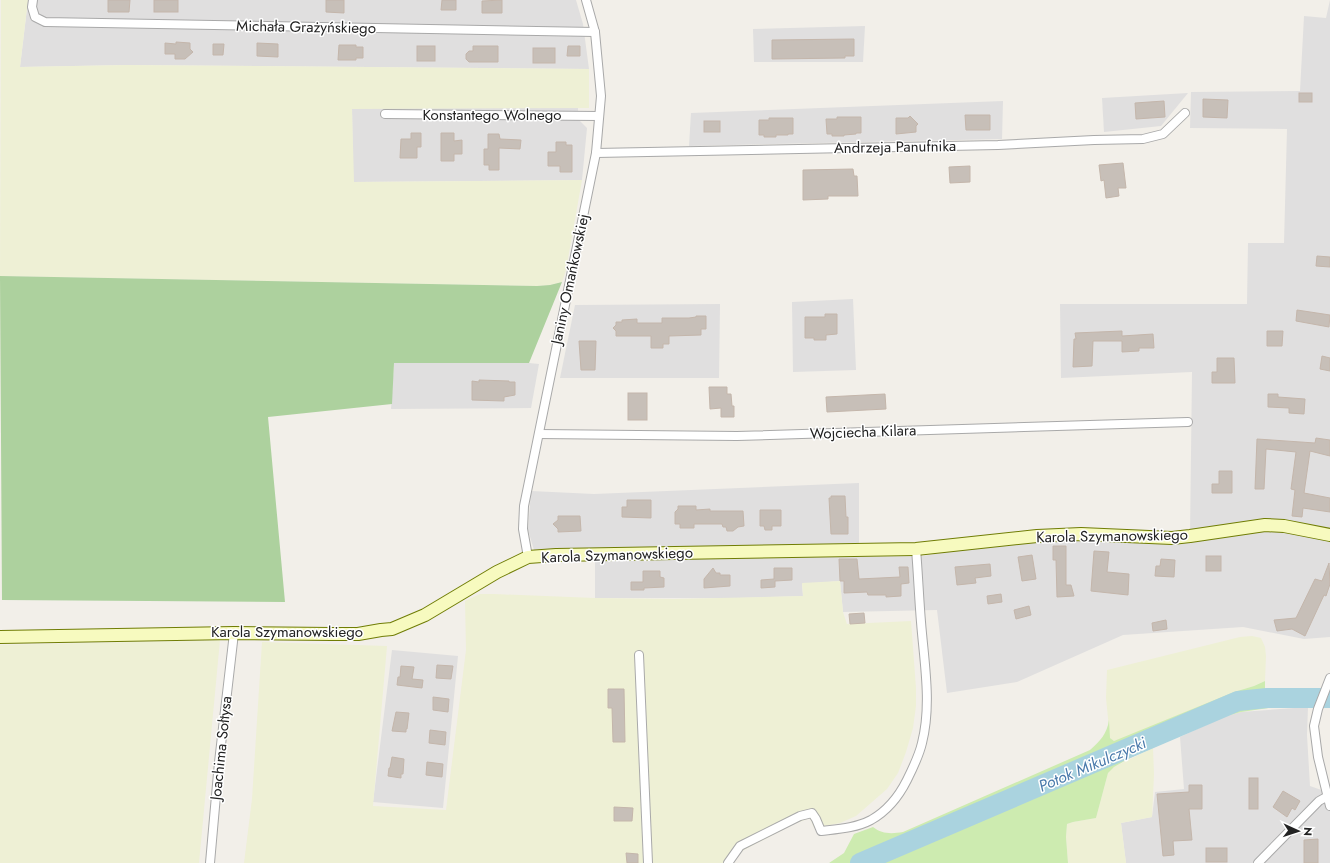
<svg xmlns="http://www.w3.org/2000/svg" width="1330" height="863" font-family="Jost,sans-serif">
<rect width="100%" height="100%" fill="#f2efe9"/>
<g fill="#e0dfdf">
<path d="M28,0H576L583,24L589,69L127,65L20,67Z"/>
<path d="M1330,0V637L1304,639L1243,627L1123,635L1017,682L947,693L937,610L843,612L840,581L802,584L803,596L739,598H595V550H534L528,530L531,491L594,494L859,483V557L923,556L1037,536H1190L1192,372L1061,378L1060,304H1247L1248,243H1284L1287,129L1190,128L1191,92L1300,91L1304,16L1326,18Z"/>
<path d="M865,26L863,62H754L753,29Z"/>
<path d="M1188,93L1161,126L1104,132L1102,98Z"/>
<path d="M1003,101L1002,139L689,146L691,113Z"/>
<path d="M352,108H578V119L587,128L582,180L353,182Z"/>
<path d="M853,299L856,370L793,372L792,302Z"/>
<path d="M720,304L719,378H560L575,305Z"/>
<path d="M394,363H529L539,364L531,408L391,409Z"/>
<path d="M392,650L458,656L443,808L373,802Z"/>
<path d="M1308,707L1307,735L1310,786L1330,793V863H1126L1121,823L1152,817L1155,792L1184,789L1180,737L1223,717L1241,712Z"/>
</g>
<g fill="#eef0d5">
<path d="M1,0H28L20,67L127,65L589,69V108L352,109L354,182L582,180L566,270L562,282L550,285L537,286L0,276Z"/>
<path d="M840,581L843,612L847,624L911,621L916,688V706L913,728L906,752L898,773L887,789L856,816L840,823L814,828L810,818L794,824L744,850L728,863H244L252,799L262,642L387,646L373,806L446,810L466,650L465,601L480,594H494L595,598L674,599L803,596L802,583Z"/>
<path d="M1252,636L1261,638L1265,647L1266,656L1265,681L1254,686L1234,692L1121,739L1114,741L1110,738L1106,698L1107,670L1240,637Z"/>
<path d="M220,640L199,863H0V645Z"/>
<path d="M1153,748L1154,774L1152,817L1121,823L1126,863H1068L1066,837L1067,824L1073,822L1096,818L1108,773L1114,767Z"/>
</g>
<path fill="#cdebb0" d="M1265,681V690L1315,689L1308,707H1275L1241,712L1223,717L1132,757L1114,767L1108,773L1096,818L1073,822L1067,824L1066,837L1068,863H829L844,853L854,834L873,827C882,834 891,834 903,832L1090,750C1100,741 1107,734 1109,720L1110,738L1114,741L1234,692L1254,686Z"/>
<path fill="#add19e" d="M0,276L537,286L550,285L562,282L529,363H394L392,404L268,417L285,602L2,600Z"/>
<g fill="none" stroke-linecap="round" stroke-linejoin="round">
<path stroke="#aad3df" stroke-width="20" d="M860,863L1238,701L1267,698H1330"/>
</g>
<g fill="#c7bfb8" stroke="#c4b6ab">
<path d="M108,0H130L129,12H108Z"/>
<rect x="154" y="0" width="24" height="12"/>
<path d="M326,0H344V13L326,12Z"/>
<path d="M442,0H456V10H441Z"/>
<path d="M502,0V13H482V1Z"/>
<path d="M854,39V56H845V58L772,59V40Z"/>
<path d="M176,42L190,43V49L193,52L185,59H175V54H165V43L176,44Z"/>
<path d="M257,43L278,44V57L257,56Z"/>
<path d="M213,44H224L223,55H213Z"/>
<path d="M339,45H356V47H363V58H356V60H338Z"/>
<rect x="417" y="46" width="18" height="15"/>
<path d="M473,46H498V62H469L466,59V54L469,51H473Z"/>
<path d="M568,46H580V56H567Z"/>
<rect x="533" y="48" width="22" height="15"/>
<rect x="1299" y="93" width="13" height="9"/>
<path d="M1203,99L1228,100L1227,118L1203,117Z"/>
<path d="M1164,101L1165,117L1136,119L1135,103Z"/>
<path d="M965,115H990V130H966Z"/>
<path d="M910,116L918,124L916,126V132L896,134V118H908Z"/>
<path d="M837,117H861V133H856V134L844,135V136H832V134H827L826,119H837Z"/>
<path d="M769,118H793V134H788V135H776V137H764V135H759V120H769Z"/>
<rect x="704" y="121" width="16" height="11"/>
<path d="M411,133H421V147H417V158H400L401,139H411Z"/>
<path d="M441,133H454V141L462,140V154H454V161H441Z"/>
<path d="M488,134H499L500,139L521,140L520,149L499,148V170H489V165H484V149H488Z"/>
<path d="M556,142H566V145H572V172H560V166H548V152H556Z"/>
<path d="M1123,163L1126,188H1118L1119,196L1106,198L1104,180L1101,181L1099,165Z"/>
<path d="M970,166V182L950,183L949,167Z"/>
<path d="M853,169L854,176H857L858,196H828V199L803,200V170Z"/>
<path d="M1317,256L1330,257V267L1316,266Z"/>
<path d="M1297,310L1330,315L1329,327L1296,321Z"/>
<path d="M825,314H837V334L826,335V340H814V338H805V317H825Z"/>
<path d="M696,316H706V329H701V335L669,336V344H663V348H651V336H616V331L613,328L616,325V322H622V320L637,319V323H662V318H689L696,317Z"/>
<path d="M1122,331V336L1153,334L1154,348H1139V351L1122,352V341H1093L1092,366L1073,367L1074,339H1076L1075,333Z"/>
<path d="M1267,331H1283L1282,346H1267Z"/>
<path d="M579,341H596L595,370H581Z"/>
<path d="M1322,356L1330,358V371L1320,369Z"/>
<path d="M1217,358H1234L1235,383H1212V372H1217Z"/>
<path d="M479,380L509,381V382H515V395L504,397V401L472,400V381L479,382Z"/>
<path d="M709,387H727V394H731L732,406H734V417H721V408L710,409Z"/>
<rect x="628" y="393" width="19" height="27"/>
<path d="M885,394L886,409L827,412L826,397Z"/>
<path d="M1268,394H1278V397L1305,399L1304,414L1289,413V408L1268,407Z"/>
<path d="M1316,438L1330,440V456L1310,451L1304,493L1330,498V512L1303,508L1302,517L1292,516L1295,490L1291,489L1296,452L1266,449L1264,489H1255L1257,439L1315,443Z"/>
<path d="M1219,471H1232V493H1212V484H1219Z"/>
<path d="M831,496H845L846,517H848V534H831L829,498H831Z"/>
<path d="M627,500H651V518L622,517V507H627Z"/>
<path d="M678,506H696V510L710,509V511H743L744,526L738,527L733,531H727L726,527H723L722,524H694V528H680V524H675V512L678,509Z"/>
<path d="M760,510H781V526H772V530H765L764,526H760Z"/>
<path d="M558,516H580L581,531L558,532V529L553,524L558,520Z"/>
<path d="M1053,546H1066V585H1071L1074,596L1057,597L1056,560H1053Z"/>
<path d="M1094,551L1109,552L1107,572L1129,574L1128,595L1091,591Z"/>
<path d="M1032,555L1036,579L1022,581L1018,557Z"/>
<rect x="1206" y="556" width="15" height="15"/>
<path d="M839,559H857L859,579L900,577L899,567H908L909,583L901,584V596L886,597V595H868L867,592L844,593V581H840Z"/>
<path d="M1161,559L1175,560L1174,577L1155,576L1156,566H1160Z"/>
<path d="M1329,563L1330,584L1326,596L1324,595L1305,636L1292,629L1277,631L1274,620L1296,618L1315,579L1322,581Z"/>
<path d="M990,564L991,576L975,578L976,583L957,585L955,567Z"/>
<path d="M713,568L716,573H720V575H730V586L704,588V579Z"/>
<path d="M774,568H792V580L775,581V587L761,588V580L774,579Z"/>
<path d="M643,571H660V577L664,578V587L644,588V590H631V582H643Z"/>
<path d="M1001,594L1002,602L988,604L987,596Z"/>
<path d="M1029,606L1031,615L1016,619L1014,610Z"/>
<path d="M864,613L865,623L850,624L849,614Z"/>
<path d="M1166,620L1167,629L1153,631L1152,623Z"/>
<path d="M437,665L453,666L451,679L436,678Z"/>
<path d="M401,666L414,667L412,679L423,680L422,688L397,685L398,677H400Z"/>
<path d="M608,689H624L625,742H613L612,708H608Z"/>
<path d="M433,697L449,699L448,712L433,710Z"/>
<path d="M396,712L409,713L407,729H406V732L392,731Z"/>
<path d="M430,730L446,732L445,745L429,743Z"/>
<path d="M392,757L404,759L403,774H401V778L388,776L389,768H390Z"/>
<path d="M427,762L443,764L442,777L426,775Z"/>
<rect x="1249" y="778" width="9" height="31"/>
<path d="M1189,785H1202V809H1189L1192,840L1173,841L1174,855L1163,856L1157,794L1189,792Z"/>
<path d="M1283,791L1300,801L1295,810L1292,808L1287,817L1273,807Z"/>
<path d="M614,807L633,808L632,821H614Z"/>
<path d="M1318,839V863H1304V840Z"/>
<rect x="1206" y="848" width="21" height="14"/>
<path d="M626,853L638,854V863H627Z"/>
</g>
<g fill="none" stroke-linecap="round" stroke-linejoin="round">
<g stroke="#a9a9a9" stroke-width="10">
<g id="street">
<path d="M33,0L32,7L35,17L45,22L595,32"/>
<path d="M385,114L599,116"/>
<path d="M596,153L998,145L1094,140L1143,139L1163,134L1185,113"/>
<path d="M539,434L737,436L1188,422"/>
<path d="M528,557L523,529L524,506L596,153L601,96L595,32L586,0"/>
<path d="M639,655L648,863"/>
<path d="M1330,678L1318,709L1314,726L1318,757L1330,806"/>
<path d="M210,863L219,762L234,633"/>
<path d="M728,863L740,846L800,816L812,813L816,819L821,831C838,829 856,828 871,820C887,811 899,796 907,780C913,768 919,756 922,743C932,704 924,661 921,622C919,598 918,573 916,549"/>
<path d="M1258,863L1319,801L1328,796"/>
</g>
</g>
<g stroke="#707d05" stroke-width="14">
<path id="secondary" d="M0,637L234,633L332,634H358L381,630L392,629L425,615L497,572L528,557L556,555L916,549L1037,536L1081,534L1172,538L1190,536L1265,525L1284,526L1330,535"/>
</g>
<use href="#street" stroke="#fff" stroke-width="8"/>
<use href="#secondary" stroke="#f7fabf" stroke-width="12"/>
</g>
<g text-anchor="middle" stroke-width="3" stroke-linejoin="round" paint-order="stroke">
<g font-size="15" fill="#222" stroke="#fff">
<text transform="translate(306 27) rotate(1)" y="5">Michała Grażyńskiego</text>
<text x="492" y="120">Konstantego Wolnego</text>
<text transform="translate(895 147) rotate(-1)" y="5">Andrzeja Panufnika</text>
<text transform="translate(570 279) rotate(-78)" y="5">Janiny Omańkowskiej</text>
<text transform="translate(863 432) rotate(-2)" y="5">Wojciecha Kilara</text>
<text transform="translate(1112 536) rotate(-1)" y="5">Karola Szymanowskiego</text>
<text transform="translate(617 555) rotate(-2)" y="5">Karola Szymanowskiego</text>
<text x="287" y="637">Karola Szymanowskiego</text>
<text transform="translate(221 748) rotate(-84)" y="5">Joachima Sołtysa</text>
</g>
<g font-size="16" font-style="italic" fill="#4a7aab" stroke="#fff">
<text transform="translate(1092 764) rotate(-23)" y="6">Potok Mikulczycki</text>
</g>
</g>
<g transform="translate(1298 831) rotate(93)" stroke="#ffffff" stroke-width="3" paint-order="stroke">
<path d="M0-3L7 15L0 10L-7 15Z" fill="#222222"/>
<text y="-6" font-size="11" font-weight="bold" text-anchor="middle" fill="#222222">N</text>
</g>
</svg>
